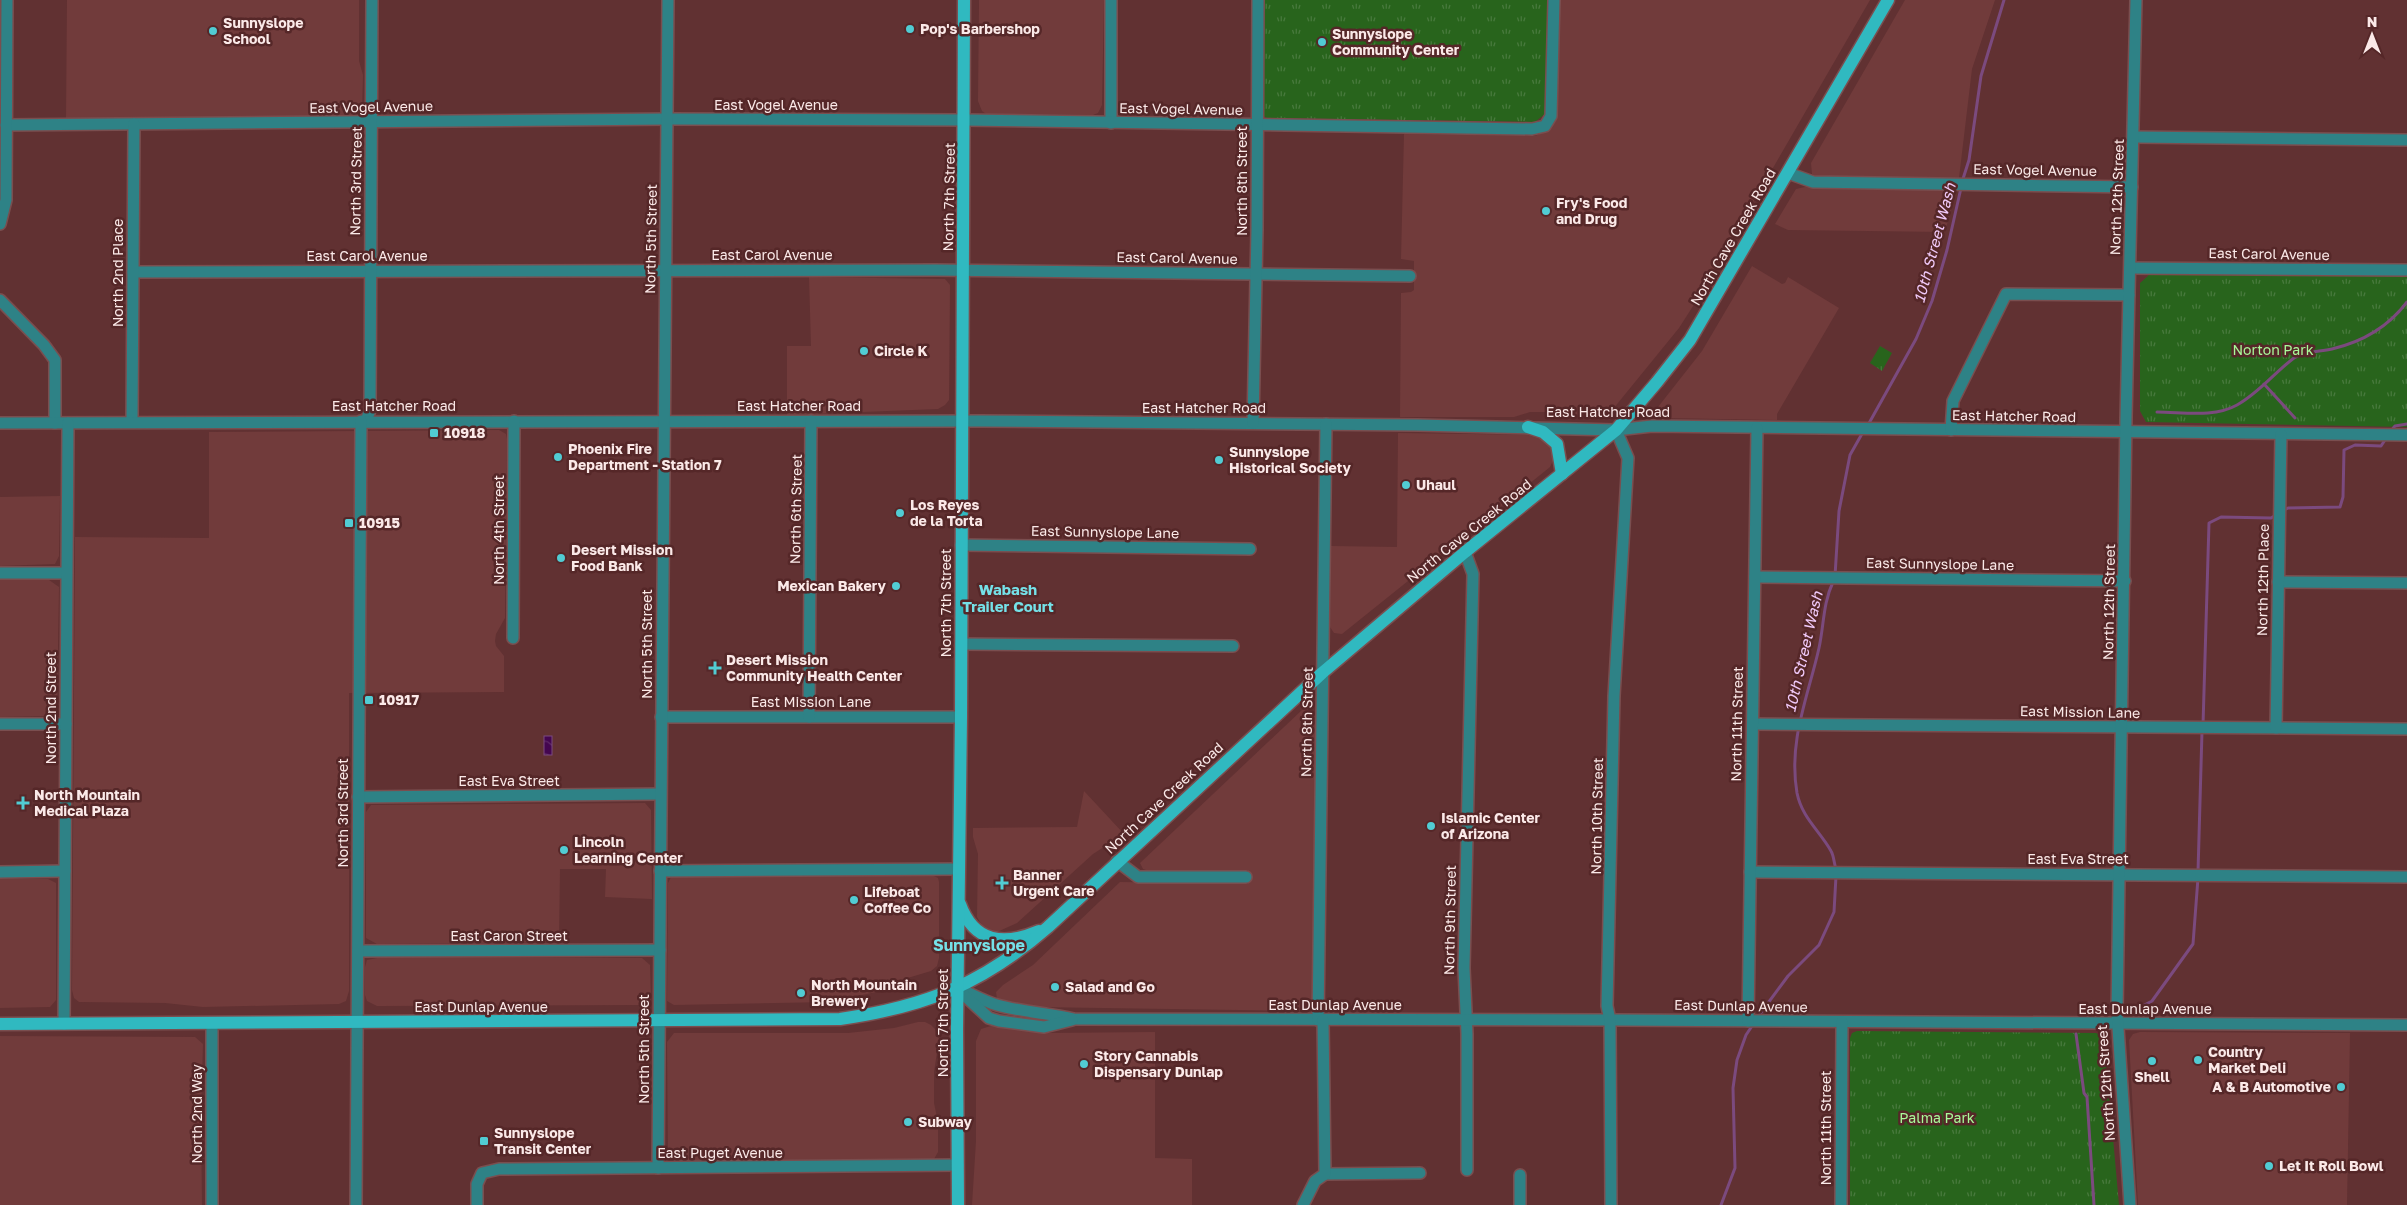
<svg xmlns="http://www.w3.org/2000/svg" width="2407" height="1205" font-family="'Golos Text',sans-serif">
<defs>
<pattern id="park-tufts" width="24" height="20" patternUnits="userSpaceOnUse" patternTransform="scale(1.25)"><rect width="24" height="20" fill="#28641c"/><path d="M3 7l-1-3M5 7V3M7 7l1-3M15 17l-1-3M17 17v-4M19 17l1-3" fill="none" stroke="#487a3d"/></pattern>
<pattern id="water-waves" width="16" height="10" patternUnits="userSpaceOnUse" patternTransform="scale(1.25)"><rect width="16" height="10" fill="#440650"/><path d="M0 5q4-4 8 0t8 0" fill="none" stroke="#602a69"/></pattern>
</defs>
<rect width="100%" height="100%" fill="#613132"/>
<g fill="#713b3b">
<path d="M67,0H359V61L363,75L362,112L356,116L66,118Z"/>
<path d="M979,0H1104L1102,105L1098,113L1093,115L986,114L982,111L978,101Z"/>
<path d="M1559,0H1870L1695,303L1679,328L1609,414L1600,418L1560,412H1530L1514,417H1400L1401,293L1411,292L1414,290V261L1401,259L1404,134L1535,136L1552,128L1557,111Z"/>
<path d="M1905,0H1995L1972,69L1959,178L1815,176L1812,174L1811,163Z"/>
<path d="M1805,187L1953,190L1956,191L1945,232L1788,230L1775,224L1796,189Z"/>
<path d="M1752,266L1782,284L1785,283L1788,277L1839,308L1777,414V420L1663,418L1659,415L1658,407L1702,351Z"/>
<path d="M809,277L945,279L950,285L949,400L945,405L938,409L787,415V346H811Z"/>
<path d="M499,430L506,434L507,439L505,618L496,634L495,641L496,646L504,656V692L349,693V991L346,1001L339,1004L203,1007L165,1003L79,1002L74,998L72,990L75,537L209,538V432Z"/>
<path d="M1398,433L1541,435L1551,442L1555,456L1550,467L1342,634L1334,633L1330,627L1331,546L1397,547Z"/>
<path d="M60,496L59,556L55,564L0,566V497Z"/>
<path d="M0,580H49L59,587L57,711L53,716L0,717Z"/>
<path d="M1306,709L1312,711L1316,719L1314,1003L1311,1008L1307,1011L1034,1007L997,999L996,992L1003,985L1033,965L1120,882L1248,884V870H1146L1143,869L1140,863L1302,710Z"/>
<path d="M1084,791L1124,834L1093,854L1017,923L997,932L990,931L983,928L977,917L978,854L973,837V828L1077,827Z"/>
<path d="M645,803L651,810L652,899L605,897L606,869H560L559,942L377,944L366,938V812L371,805Z"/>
<path d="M932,875L938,878L939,882V958L937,966L931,971L901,980L885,990L830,1002L674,1005L667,1001L668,883L671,877Z"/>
<path d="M0,879H48L56,883V1000L50,1007L0,1008Z"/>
<path d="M382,957L642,958L650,965L651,999L648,1003L642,1005L377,1006L367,1001L365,995V967L367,960Z"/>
<path d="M918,1022H925L931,1025L935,1029L939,1039L934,1072V1103L938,1122V1152L934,1159L675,1161L668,1156L667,1042L674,1033H848L894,1028Z"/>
<path d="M994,1025L1047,1033L1155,1032V1158L1192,1159V1205H972L976,1141V1041L981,1029Z"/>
<path d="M2140,1032L2350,1033L2347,1205H2138L2129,1040L2133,1034Z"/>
<path d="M0,1036L195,1037L203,1044L201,1113L202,1205H0Z"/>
</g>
<g fill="url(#park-tufts)">
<path d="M1262,0H1549L1546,113L1535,122L1267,118L1262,115Z"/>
<path d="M2149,272L2407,275V427L2146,422L2140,411V283L2148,276Z"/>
<path d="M1880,346L1892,353L1882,371L1870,363Z"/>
<path d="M1857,1031L2096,1033L2104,1037L2119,1205H1850V1038L1852,1033Z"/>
</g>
<rect fill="url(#water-waves)" stroke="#7b4a7e" x="544" y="736" width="8" height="19"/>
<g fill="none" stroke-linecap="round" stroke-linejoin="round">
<g stroke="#7b4a7e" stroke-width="3">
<path d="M1962,182L1969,160L1981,76L2004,0"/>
<path d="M2264,384L2295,418"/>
<path d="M2157,412C2183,412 2214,418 2237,405C2259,393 2275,372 2294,358C2306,351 2319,352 2332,349C2362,342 2389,326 2407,302"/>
<path d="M1868,425L1916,339L1932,301L1947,250L1961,188"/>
<path d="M2390,432L2395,426L2407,424"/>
<path d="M2282,511L2288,508L2340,507L2343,497L2344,450L2355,445L2381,446L2387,437"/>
<path d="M1835,576L1839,511L1850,455L1863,432"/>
<path d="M1833,582C1823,603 1824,625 1819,648C1808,697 1788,741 1797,793C1802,818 1820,831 1831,851C1834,856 1834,864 1836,869"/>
<path d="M2203,725L2209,523L2221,517L2271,518L2276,515"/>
<path d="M2198,872L2202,731"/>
<path d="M2137,1009L2152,1001L2193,944L2198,878"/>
<path d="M1757,1018L1788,976L1819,945L1834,912L1836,876"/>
<path d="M2076,1034L2084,1093L2087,1097L2094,1205"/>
<path d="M1721,1205L1735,1168L1733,1088L1737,1060L1746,1035L1754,1023"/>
</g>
<g stroke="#7a4e4f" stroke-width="14">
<g id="minor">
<path d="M1111,123V0"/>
<path d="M6,125L668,119L965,120L1532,129L1545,126L1551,116L1554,0"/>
<path d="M2134,137L2407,140"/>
<path d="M1788,173L1813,182L2132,187"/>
<path d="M0,224L6,200L7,0"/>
<path d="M2130,268L2407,270"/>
<path d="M133,272L935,270L1410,276"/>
<path d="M0,300L44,345L55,360V423"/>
<path d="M366,421L370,410L372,0"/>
<path d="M132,422L134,124"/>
<path d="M0,423L980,421L1418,425L1616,430L1652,426L2407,435"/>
<path d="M1253,423L1257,230L1258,0"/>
<path d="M1951,430L1953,401L2006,294L2129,295"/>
<path d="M961,545L1250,549"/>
<path d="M1465,552L1473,574L1464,968L1467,1034V1170"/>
<path d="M0,573H66"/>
<path d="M1755,577L2125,581"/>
<path d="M2278,582L2407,583"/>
<path d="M513,638L514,421"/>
<path d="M961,644L1233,646"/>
<path d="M661,717H961"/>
<path d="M809,717L811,421"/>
<path d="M0,724H66"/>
<path d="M1753,724L2407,729"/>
<path d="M2276,728L2281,434"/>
<path d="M358,797L660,794"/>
<path d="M1117,861L1138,877H1246"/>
<path d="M660,871L958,869"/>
<path d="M0,872L65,871"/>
<path d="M1750,872L2407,877"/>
<path d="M358,951L660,950"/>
<path d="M957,988C970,993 983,1001 997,1005C1022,1012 1048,1013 1074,1019L1619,1020L2407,1025"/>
<path d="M964,995L989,1018L999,1021L1044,1027L1072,1020"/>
<path d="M1318,1020L1326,424"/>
<path d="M1748,1021L1757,428"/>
<path d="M64,1024L68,423"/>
<path d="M658,1168L668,0"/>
<path d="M1325,1174L1420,1173"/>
<path d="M1520,1175V1205"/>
<path d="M212,1205V1024"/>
<path d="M356,1205L361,421"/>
<path d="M477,1205V1184L482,1173L499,1169L958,1165"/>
<path d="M1303,1205L1315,1181L1325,1174L1323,1020"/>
<path d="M1611,1205L1610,1020L1607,1006L1614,696L1628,458L1616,430"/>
<path d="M1841,1205L1842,1022"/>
<path d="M2130,1205L2117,1013L2126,418L2136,0"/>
</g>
</g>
<g stroke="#7a4e4f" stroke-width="15">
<g id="major">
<path d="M1528,427L1543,432L1557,444L1562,474"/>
<path d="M960,904C974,943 1004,946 1039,931"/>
<path d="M0,1024L840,1019C925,1007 983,984 1048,927L1322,673L1465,552L1616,430L1657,382L1690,340L1888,0"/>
<path d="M958,1205L957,1029L961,717L964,0"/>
</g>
</g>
<use href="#minor" stroke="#2e8286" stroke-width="11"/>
<use href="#major" stroke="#30b9c0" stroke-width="12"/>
</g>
<g fill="#51ccd3" stroke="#552728" stroke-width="2">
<circle cx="910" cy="29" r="5"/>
<circle cx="213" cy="31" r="5"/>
<circle cx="1322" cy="42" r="5"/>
<circle cx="1546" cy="211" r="5"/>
<circle cx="864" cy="351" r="5"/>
<rect x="429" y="428" width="10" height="10" rx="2.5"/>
<circle cx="558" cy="457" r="5"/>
<circle cx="1219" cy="460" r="5"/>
<circle cx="1406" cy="485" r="5"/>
<circle cx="900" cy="513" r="5"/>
<rect x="344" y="518" width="10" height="10" rx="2.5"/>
<circle cx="561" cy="558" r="5"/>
<circle cx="896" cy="586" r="5"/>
<path d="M712.5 660.5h5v5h5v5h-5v5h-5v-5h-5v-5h5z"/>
<rect x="364" y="695" width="10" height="10" rx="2.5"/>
<path d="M20.5 795.5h5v5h5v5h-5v5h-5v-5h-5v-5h5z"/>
<circle cx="1431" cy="826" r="5"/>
<circle cx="564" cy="850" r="5"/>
<path d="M999.5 875.5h5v5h5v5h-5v5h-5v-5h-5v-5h5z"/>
<circle cx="854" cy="900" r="5"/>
<circle cx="1055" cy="987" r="5"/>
<circle cx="801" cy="993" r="5"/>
<circle cx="2198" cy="1060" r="5"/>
<circle cx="2152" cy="1061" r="5"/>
<circle cx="1084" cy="1064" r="5"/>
<circle cx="2341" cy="1087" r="5"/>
<circle cx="908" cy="1122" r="5"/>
<rect x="479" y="1136" width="10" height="10" rx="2.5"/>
<circle cx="2269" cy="1166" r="5"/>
</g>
<g text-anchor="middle" stroke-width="5" stroke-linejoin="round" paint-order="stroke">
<g font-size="14" font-weight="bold" fill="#fbe9e8" stroke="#552728" text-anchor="start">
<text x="223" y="28">Sunnyslope<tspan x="223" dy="16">School</tspan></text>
<text x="920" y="34">Pop's Barbershop</text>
<text x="1332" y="39">Sunnyslope<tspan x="1332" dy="16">Community Center</tspan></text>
<text x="1556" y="208">Fry's Food<tspan x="1556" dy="16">and Drug</tspan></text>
<text x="874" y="356">Circle K</text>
<text x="444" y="438">10918</text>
<text x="568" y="454">Phoenix Fire<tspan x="568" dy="16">Department - Station 7</tspan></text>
<text x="1229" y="457">Sunnyslope<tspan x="1229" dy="16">Historical Society</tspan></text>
<text x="1416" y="490">Uhaul</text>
<text x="910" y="510">Los Reyes<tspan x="910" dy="16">de la Torta</tspan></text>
<text x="359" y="528">10915</text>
<text x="571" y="555">Desert Mission<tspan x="571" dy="16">Food Bank</tspan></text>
<text x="886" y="591" text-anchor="end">Mexican Bakery</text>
<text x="726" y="665">Desert Mission<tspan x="726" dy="16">Community Health Center</tspan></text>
<text x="379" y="705">10917</text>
<text x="34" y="800">North Mountain<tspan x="34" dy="16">Medical Plaza</tspan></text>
<text x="1441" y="823">Islamic Center<tspan x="1441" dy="16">of Arizona</tspan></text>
<text x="574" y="847">Lincoln<tspan x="574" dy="16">Learning Center</tspan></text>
<text x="1013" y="880">Banner<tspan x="1013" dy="16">Urgent Care</tspan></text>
<text x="864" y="897">Lifeboat<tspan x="864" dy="16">Coffee Co</tspan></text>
<text x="811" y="990">North Mountain<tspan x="811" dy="16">Brewery</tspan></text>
<text x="1065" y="992">Salad and Go</text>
<text x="2208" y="1057">Country<tspan x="2208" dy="16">Market Deli</tspan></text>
<text x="1094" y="1061">Story Cannabis<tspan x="1094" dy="16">Dispensary Dunlap</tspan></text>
<text x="2152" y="1082" text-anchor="middle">Shell</text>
<text x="2331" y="1092" text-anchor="end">A &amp; B Automotive</text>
<text x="918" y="1127">Subway</text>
<text x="494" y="1138">Sunnyslope<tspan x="494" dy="16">Transit Center</tspan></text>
<text x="2279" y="1171">Let It Roll Bowl</text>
</g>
<g font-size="14" fill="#fbe9e8" stroke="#552728">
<text x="776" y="110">East Vogel Avenue</text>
<text transform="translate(371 107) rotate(-1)" y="5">East Vogel Avenue</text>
<text transform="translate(1181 109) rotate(1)" y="5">East Vogel Avenue</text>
<text transform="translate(2035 170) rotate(1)" y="5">East Vogel Avenue</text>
<text transform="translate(356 181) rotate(-89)" y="5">North 3rd Street</text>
<text transform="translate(1242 181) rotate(-90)" y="5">North 8th Street</text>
<text transform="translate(949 197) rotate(-89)" y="5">North 7th Street</text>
<text transform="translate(2117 197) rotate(-88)" y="5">North 12th Street</text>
<text transform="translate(1733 237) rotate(-60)" y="5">North Cave Creek Road</text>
<text transform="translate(651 239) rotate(-89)" y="5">North 5th Street</text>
<text transform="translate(2269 254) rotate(1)" y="5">East Carol Avenue</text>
<text x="772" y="260">East Carol Avenue</text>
<text x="367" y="261">East Carol Avenue</text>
<text transform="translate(1177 258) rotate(1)" y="5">East Carol Avenue</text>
<text transform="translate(118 273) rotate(-90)" y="5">North 2nd Place</text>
<text x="394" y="411">East Hatcher Road</text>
<text x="799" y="411">East Hatcher Road</text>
<text x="1204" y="413">East Hatcher Road</text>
<text x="1608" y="417">East Hatcher Road</text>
<text transform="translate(2014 416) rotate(1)" y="5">East Hatcher Road</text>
<text transform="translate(796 509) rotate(-89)" y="5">North 6th Street</text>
<text transform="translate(499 530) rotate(-90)" y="5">North 4th Street</text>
<text transform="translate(1469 531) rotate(-39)" y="5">North Cave Creek Road</text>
<text transform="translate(1105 532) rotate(1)" y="5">East Sunnyslope Lane</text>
<text transform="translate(1940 564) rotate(1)" y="5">East Sunnyslope Lane</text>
<text transform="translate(2263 580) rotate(-89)" y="5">North 12th Place</text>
<text transform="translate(2109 602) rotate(-89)" y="5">North 12th Street</text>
<text transform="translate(946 603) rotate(-90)" y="5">North 7th Street</text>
<text transform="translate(647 644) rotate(-90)" y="5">North 5th Street</text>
<text x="811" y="707">East Mission Lane</text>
<text transform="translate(51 708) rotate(-90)" y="5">North 2nd Street</text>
<text transform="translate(2080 712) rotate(1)" y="5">East Mission Lane</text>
<text transform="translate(1307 722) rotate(-89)" y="5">North 8th Street</text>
<text transform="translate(1737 724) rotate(-89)" y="5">North 11th Street</text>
<text x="509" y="786">East Eva Street</text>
<text transform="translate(1164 798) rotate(-43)" y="5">North Cave Creek Road</text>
<text transform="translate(343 813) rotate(-90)" y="5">North 3rd Street</text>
<text transform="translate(1597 816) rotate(-89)" y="5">North 10th Street</text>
<text x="2078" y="864">East Eva Street</text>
<text transform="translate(1450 920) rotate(-89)" y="5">North 9th Street</text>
<text x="509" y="941">East Caron Street</text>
<text x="1335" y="1010">East Dunlap Avenue</text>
<text transform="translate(1741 1006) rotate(1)" y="5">East Dunlap Avenue</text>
<text x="481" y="1012">East Dunlap Avenue</text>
<text x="2145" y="1014">East Dunlap Avenue</text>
<text transform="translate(943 1023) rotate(-90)" y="5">North 7th Street</text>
<text transform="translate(644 1049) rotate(-90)" y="5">North 5th Street</text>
<text transform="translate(2106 1083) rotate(-94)" y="5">North 12th Street</text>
<text transform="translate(197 1114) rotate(-90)" y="5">North 2nd Way</text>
<text transform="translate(1826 1128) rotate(-90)" y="5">North 11th Street</text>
<text x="720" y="1158">East Puget Avenue</text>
</g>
<g font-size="14" fill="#a9fa99" stroke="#552728">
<text x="2273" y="355">Norton Park</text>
<text x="1937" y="1123">Palma Park</text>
</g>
<g font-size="15" font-style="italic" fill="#f1caf9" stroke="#552728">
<text transform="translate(1935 243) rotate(-75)" y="5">10th Street Wash</text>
<text transform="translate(1804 652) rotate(-77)" y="5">10th Street Wash</text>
</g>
<g font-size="15" font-weight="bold" fill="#75e1e8" stroke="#552728">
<text x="1008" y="595">Wabash<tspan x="1008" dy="17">Trailer Court</tspan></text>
</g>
<g font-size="16" font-weight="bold" fill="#75e1e8" stroke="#552728">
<text x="979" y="951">Sunnyslope</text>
</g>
</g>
<g transform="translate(2372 35)" stroke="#552728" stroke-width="4" paint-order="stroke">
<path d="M0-4L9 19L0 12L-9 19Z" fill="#fbe9e8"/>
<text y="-8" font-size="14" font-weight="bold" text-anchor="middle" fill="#fbe9e8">N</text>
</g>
</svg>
